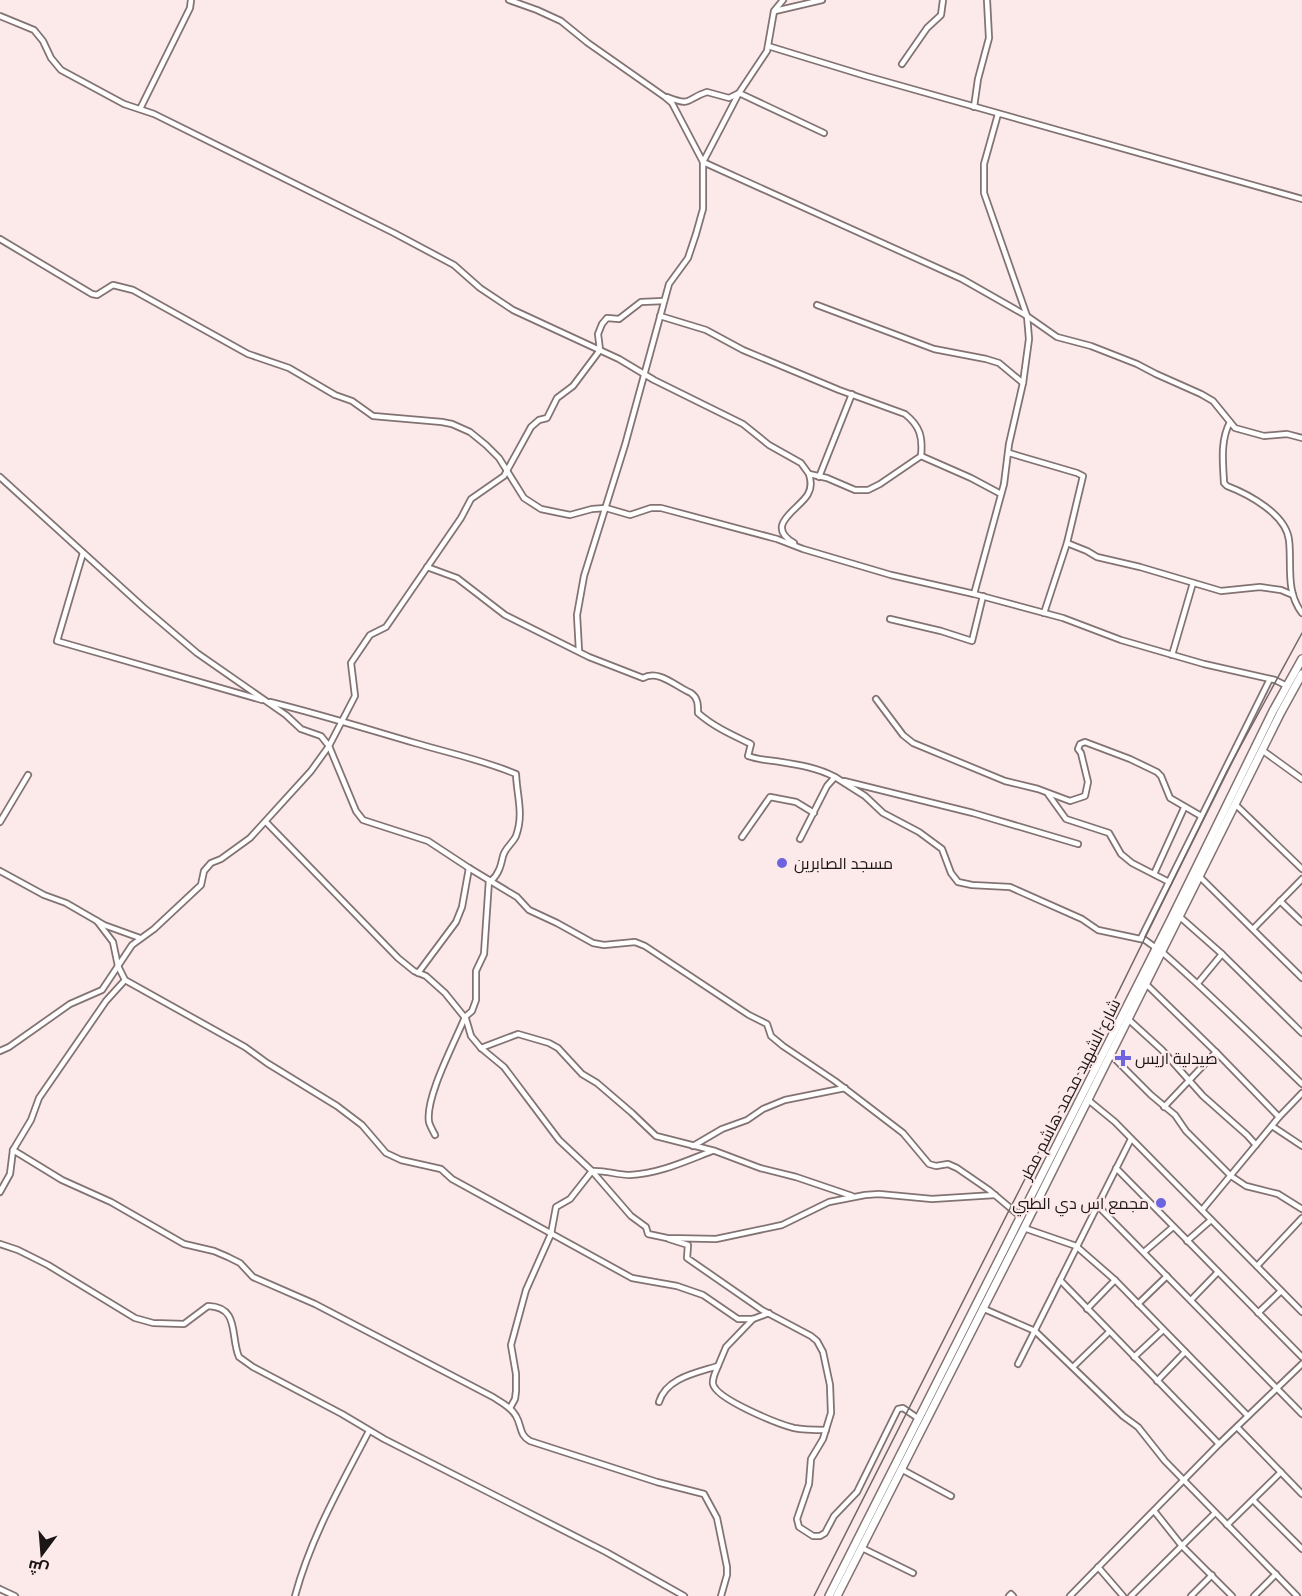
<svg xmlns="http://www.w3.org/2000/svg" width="1302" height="1596" font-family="'Public Sans',Cairo,sans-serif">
<rect width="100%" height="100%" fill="#fce9e9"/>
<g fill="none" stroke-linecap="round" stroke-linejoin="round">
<g stroke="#827372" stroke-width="8">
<g id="minor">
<path d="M509,0L537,10L561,21L588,43L665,97L672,103L703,162L962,279L1027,316L1057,337L1091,346L1137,364L1156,374L1201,394L1213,401L1235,428L1264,436L1287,434L1302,438"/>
<path d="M775,11L822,0"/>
<path d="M0,16L34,30L43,41L51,58L61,70L124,104L154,114L394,233L454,265L480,288L513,310L619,359L654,380L743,424L769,445L801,463L809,474L827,478L855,490H868L880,484L921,456L971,478L1001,494"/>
<path d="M768,46L866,76L1302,199"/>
<path d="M902,64L927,28L941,15L943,0"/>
<path d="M667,97C693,107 685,99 707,92L729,98L739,93L824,133"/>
<path d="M974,107L978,79L989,38L987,0"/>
<path d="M140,109L190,8L191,0"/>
<path d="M0,239L92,294L97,295L113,285L133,290L248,354L289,368L335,395L352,401L373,416L442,422L452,424L470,432L486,445L499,458L524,498L541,509L570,515L592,509L606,508L630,515L651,508H661L777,539L803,549L891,575L974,594L1063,618L1121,640L1204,664L1275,680L1287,686"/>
<path d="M817,305L934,349L986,359L999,363L1023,383"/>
<path d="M660,316L706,330L743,350L839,390L905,414C920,426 923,437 921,456"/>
<path d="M1230,422C1220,441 1223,462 1224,483L1227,486C1248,494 1286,514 1289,540C1292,564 1285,591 1302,613"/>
<path d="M1009,453L1077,473L1083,476L1067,543L1044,613"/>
<path d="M0,477L143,607L197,653L286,715L301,729L321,736L329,746L356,811L363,820L428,841L469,868L517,897L529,910L557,923L593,943L604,945L635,942L645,946L749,1015L767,1024L771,1036L783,1046L835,1081L903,1133L929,1164L936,1166L948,1164L957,1168L989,1190L1021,1217"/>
<path d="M819,477L852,394"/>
<path d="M794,543C763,525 800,509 808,494C812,487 811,481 809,474"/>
<path d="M1067,543L1087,551L1097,557L1140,567L1221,591L1260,587L1281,590L1293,595"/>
<path d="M83,553L57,641L262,700"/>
<path d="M427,567L457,578L505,615L589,657L643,678C659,669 676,687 691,693C698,698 698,704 698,713C714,727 732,735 751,744L748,756C759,760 769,760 781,762C800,765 818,768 835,777"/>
<path d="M974,594L1004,484L1009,444L1023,383L1029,339L1027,316L984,193V164L998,114"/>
<path d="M890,619L941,631L972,641L983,596"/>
<path d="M579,651L577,615L584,576L625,445L669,284L688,258L696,234L703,209V162L739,93L767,51L774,11L783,0"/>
<path d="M1172,655L1193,583"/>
<path d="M876,699L903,735L913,743L1005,781L1038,789L1070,801L1085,796L1088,782L1081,753L1078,749L1080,744L1085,742L1130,759L1157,772L1161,776L1170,798L1201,816"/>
<path d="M270,702C319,714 367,729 415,743C449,753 483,760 516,774C517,797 524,814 516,836C513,843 505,848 503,856C501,865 499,874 491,881"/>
<path d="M844,781L973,813L1078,844"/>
<path d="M1048,794L1066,819L1109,833L1121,854L1132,863L1169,882"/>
<path d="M1235,804L1302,869"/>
<path d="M0,822L28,775"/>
<path d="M266,822L398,958L414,971L426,976L445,993L466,1019L471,1036L481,1048L504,1067L559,1140L592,1171L631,1216L646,1227L648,1234L667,1238L716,1239L782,1225L829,1202L865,1195L879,1194L932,1199L995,1195"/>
<path d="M742,837L770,797L796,802L814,813"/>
<path d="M800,839L827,786L835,777L865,796L883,813L919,832L942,849L951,873L958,882L972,885L1010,887L1082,919L1098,930L1145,940L1156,948"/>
<path d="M0,871L44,895L66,903L104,925L140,938"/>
<path d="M1154,874L1184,808"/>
<path d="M1200,877L1302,978"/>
<path d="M1280,901L1302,922"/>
<path d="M1180,917L1222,954L1302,1033"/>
<path d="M97,921L113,942L118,966L125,980L245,1047L267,1063L337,1106L362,1125L386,1153L401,1160L441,1169L452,1179L632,1278L677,1286L703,1295L738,1319H753L769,1313"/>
<path d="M1253,929L1302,879"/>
<path d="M1141,938L1270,679"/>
<path d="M1162,952C1210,994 1256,1039 1302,1084"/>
<path d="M418,973L456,922L462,907L469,868"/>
<path d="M1198,983L1222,954"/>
<path d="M1146,984L1216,1052L1279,1117"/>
<path d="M1128,1019L1162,1050L1203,1096L1247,1135L1256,1145"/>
<path d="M481,1048L518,1034L549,1043L558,1048L582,1074L597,1083L632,1113L656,1136L715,1151L760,1168L796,1177L852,1196"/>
<path d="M0,1051L9,1047L70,1004L102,990L132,945L154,929L201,885L204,871L211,863L221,859L250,838L311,771L329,746L355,696L351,663L370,635L386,627L461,518L471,499L504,476L531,427L539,420L547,418L557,398L573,386L600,350L598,334L602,324L607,318L619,319L641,302L664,301"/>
<path d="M1110,1054L1151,1095L1175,1115L1186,1131L1231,1176L1246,1186L1278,1194L1302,1209"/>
<path d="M1087,1099L1115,1122L1302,1312"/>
<path d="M1164,1107L1216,1052"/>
<path d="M1272,1126L1302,1146"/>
<path d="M435,1135C433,1131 430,1126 429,1122C425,1097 455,1042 465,1017L472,1011L476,1000V971L484,954L489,880"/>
<path d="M693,1146L722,1129L747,1120L763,1109L785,1100L845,1088"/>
<path d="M13,1150L62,1180L111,1202L184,1244L214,1251L228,1257L240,1263L253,1277L315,1304L493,1397C502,1403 511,1407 516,1416C522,1426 519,1435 530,1441L657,1482L704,1494L717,1518L727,1567V1575L721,1596"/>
<path d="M1116,1168L1302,1357"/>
<path d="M0,1192L10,1174L13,1150L31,1120L39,1098L106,1001L125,980"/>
<path d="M1097,1205L1302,1414"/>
<path d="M1202,1210L1279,1117L1302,1093"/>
<path d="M1024,1228L1076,1246L1115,1280L1248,1416"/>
<path d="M669,1239L688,1245L687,1258L762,1310L811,1336L817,1341L823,1352L830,1385L831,1413L823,1439L811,1459L809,1484L797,1519L799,1527L813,1536H820L825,1533L834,1516L857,1492L898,1409L903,1408L919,1419"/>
<path d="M1187,1241L1211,1220"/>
<path d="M0,1244L18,1250L48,1265L135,1318L153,1323L184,1324L208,1306C240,1307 230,1336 239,1357L253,1367L342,1414L384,1439L606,1552L684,1596"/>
<path d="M1144,1252L1173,1227"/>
<path d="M1257,1266L1302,1218"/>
<path d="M1060,1280L1219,1444"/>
<path d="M1191,1300L1218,1272"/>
<path d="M1138,1304L1167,1276"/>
<path d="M982,1308L1035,1331L1123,1416L1138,1427L1165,1461L1297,1596"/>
<path d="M1087,1309L1115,1280"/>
<path d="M1258,1313L1281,1291"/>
<path d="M1134,1357L1163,1330"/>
<path d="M1018,1364L1131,1139"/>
<path d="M718,1366C716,1371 712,1378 713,1384C716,1399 778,1424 794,1428C804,1430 816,1430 826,1430"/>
<path d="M1073,1367L1109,1332"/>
<path d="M1157,1381L1185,1352"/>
<path d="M659,1402C666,1378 696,1373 718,1366L726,1347L753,1319"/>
<path d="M510,1408L515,1399L516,1391V1374L511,1345L526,1290L551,1234L556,1207L570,1199L592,1171C605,1170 617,1175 630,1175C658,1174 686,1161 712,1151"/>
<path d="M1237,1427L1302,1494"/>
<path d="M901,1469L951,1496"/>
<path d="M1253,1500L1302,1549"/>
<path d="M1155,1512L1182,1546L1232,1596"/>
<path d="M1227,1525L1281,1472"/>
<path d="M862,1548L913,1573"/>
<path d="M1098,1567L1123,1596"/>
<path d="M0,1589L15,1596"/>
<path d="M295,1596C311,1537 341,1485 369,1431"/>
<path d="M1009,1596L1011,1594L1013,1596"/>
<path d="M1070,1596L1219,1444L1302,1364"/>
<path d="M1131,1596L1215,1513"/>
<path d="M1191,1596L1212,1575"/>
<path d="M1254,1596L1276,1574"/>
</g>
</g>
<g stroke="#827372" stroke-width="8">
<path id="tertiary" d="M1262,750L1302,779"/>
</g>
<g stroke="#827372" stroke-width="10">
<g id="primary">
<path d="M829,1596L1171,919L1273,711L1302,659"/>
<path d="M837,1596L1024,1228L1281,712L1302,674"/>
</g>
</g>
<use href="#minor" stroke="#fff" stroke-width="4.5"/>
<use href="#tertiary" stroke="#fff" stroke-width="5"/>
<use href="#primary" stroke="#fff" stroke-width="7"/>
<path stroke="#726767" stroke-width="1.5" d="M814,1596L1077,1076L1227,771L1302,633"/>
</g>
<g fill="#6c65df" stroke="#fce9e9" stroke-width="2">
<circle cx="782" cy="863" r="6"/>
<path d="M1120 1049h6v6h6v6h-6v6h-6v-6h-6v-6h6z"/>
<circle cx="1161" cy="1203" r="6"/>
</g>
<g text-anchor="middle" stroke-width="4.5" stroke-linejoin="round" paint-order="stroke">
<g font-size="16" fill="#1b1515" stroke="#fce9e9" text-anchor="start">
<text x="794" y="869">مسجد الصابرين</text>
<text x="1135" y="1064">صيدلية اريس</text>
<text x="1149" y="1209" text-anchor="end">مجمع اس دي الطبي</text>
</g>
<g font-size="16" fill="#1b1515" stroke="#fce9e9">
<text transform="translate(1070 1089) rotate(-63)" y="6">شارع الشهيد محمد هاشم مطر</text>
</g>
</g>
<g transform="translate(42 1554) rotate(196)" stroke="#fce9e9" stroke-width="4.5" paint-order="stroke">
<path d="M0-4.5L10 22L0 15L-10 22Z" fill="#1b1515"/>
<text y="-9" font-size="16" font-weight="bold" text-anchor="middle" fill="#1b1515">ش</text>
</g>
</svg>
